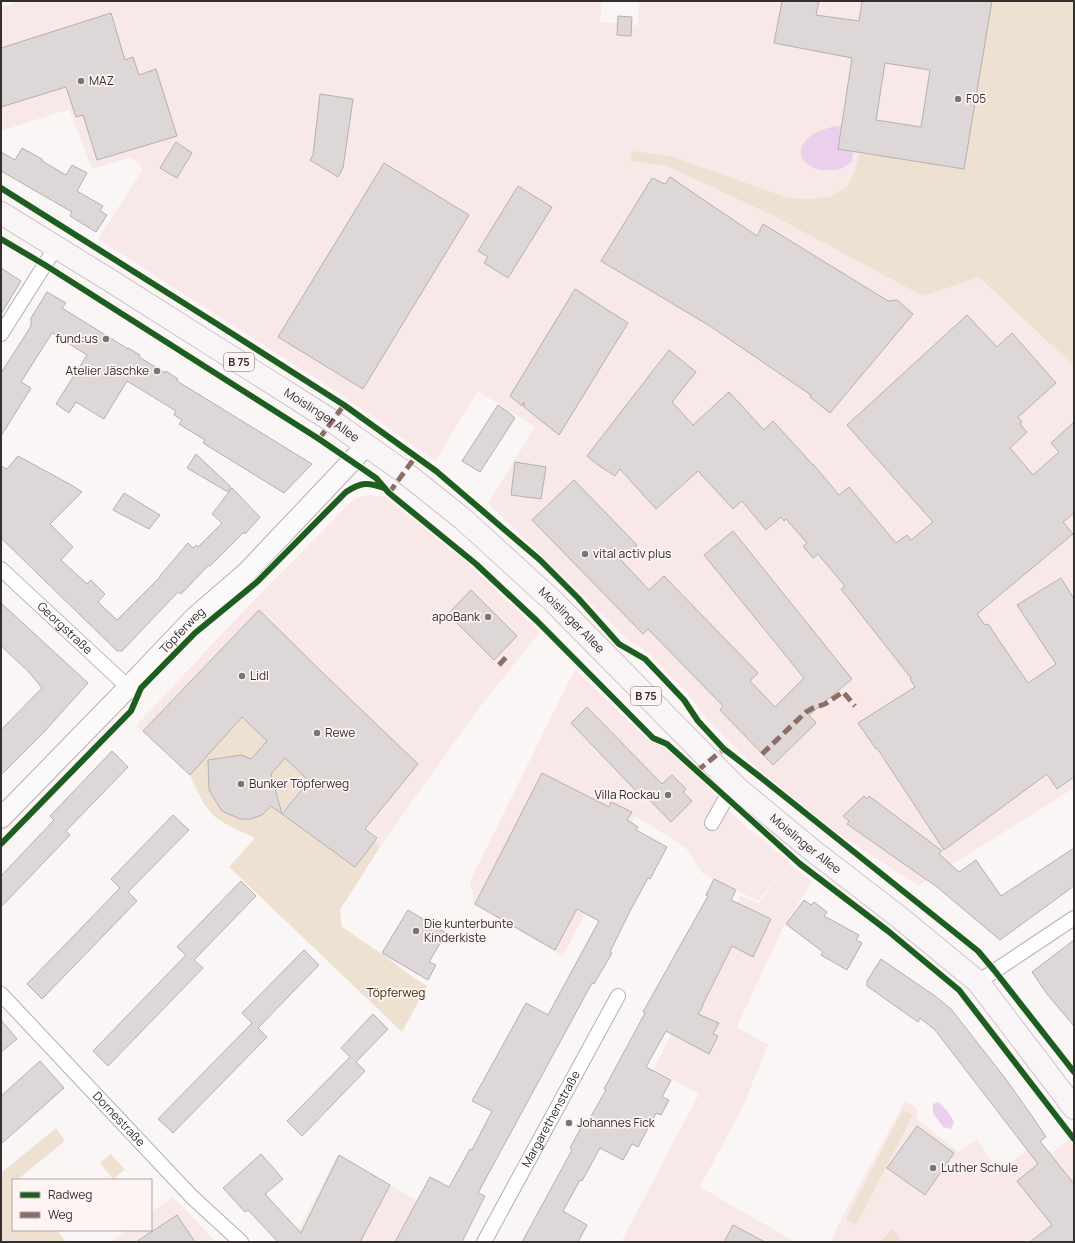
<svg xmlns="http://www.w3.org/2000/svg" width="1075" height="1243" font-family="Manrope,sans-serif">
<rect width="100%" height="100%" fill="#fbf6f6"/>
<g fill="#f8e8e7">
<path d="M20,1H602L600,22L638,25L639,1H1074V788L918,886L833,830L750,762L703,715L690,696L647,652L625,637L488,503L535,427L478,391L435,461L346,398L98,239L143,169L131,157L92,169L69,109L1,131V7Z"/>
<path d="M367,495L385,497L464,560L540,632L475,713L380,847L374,842L355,867L282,814L243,717L190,775L136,726L232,623L353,500Z"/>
<path d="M575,669L648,740L665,746L707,786L739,821L790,862L789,864L812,882L783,927L737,1027L768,1045L743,1106L700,1187L796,1242H621L699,1094L654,1069L740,896L759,903L785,869L758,901L703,874L685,847L635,816L563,956L474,905L470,881Z"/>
<path d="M905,1101L917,1108L918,1120L959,1152L977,1140L999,1171L1027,1150L1038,1164L1069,1139L1074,1145V1242H831L840,1221Z"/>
<path d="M338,1155L417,1201L395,1242H292Z"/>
<path d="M173,1197L216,1242H110L127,1230H151V1213Z"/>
</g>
<g fill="#efe1d1">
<path d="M992,1H1074V366L979,277L923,296L772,215L667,166L630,161L632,151L671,156L788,198L811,199L829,197L847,187L853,176L860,152L964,169Z"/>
<path d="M242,717L309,781L283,814L355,866L374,842L380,847L340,910L342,927L382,954L414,978L427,986L402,1032L229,867L255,838C243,832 229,827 218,819C205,810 196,789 190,775Z"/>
<path d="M903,1110L913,1115L856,1225L846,1220Z"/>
<path d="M56,1128L65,1141L17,1180H13V1230H57L66,1242H1V1173Z"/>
<path d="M111,1154L125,1170L113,1179L100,1163Z"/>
<path d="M893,1228L902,1242H880Z"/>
</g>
<g fill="#ead0ec">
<path d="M837,126H841L838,149L854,151L851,162C848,164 844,167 840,169C837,170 832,170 828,170C810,171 792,157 806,140C814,131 827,128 837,126Z"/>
<path d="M938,1102L947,1110L954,1122L951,1129L943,1127L933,1113V1104Z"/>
</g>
<g fill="#ddd8d7" stroke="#b5b0af" fill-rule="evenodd">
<path d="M782,1H819L816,15L859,21L862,1H992L964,169L838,149L852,58L774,43ZM885,63L930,70L921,127L876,120Z"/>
<path d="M111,13L125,60L133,57L139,75L156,69L177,136L97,160L83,115L76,117L66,87L1,107V48Z"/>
<path d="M618,16L632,17L631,36L617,35Z"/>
<path d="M320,94L353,99L343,168L338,177L310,160L313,155Z"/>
<path d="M176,142L192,153L177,178L160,168Z"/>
<path d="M22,148L42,159V161L66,175L72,165L87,173L77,191L103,206L100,211L107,215L96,232L70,216L72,212L1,171V152L15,160Z"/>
<path d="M384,163L469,215L363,389L278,337Z"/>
<path d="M670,177L757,236L763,224L888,301L897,300L913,314L830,413L810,397L811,395L710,326L601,261L652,178L665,184Z"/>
<path d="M518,186L552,207L508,278L484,263L488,257L478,251Z"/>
<path d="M1,268L21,281L1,314Z"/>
<path d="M575,289L628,323L559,435L524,407V402L522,406L510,396Z"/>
<path d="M47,292L66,303L62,308L128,349V348L140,355L139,357L165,373L166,371L178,379L177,381L312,464L284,493L203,443L205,440L179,424L182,420L174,415L176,411L127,381L104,419L76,402L69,413L56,404L87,355L52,333L21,382L31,388L1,436V373L31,326V318Z"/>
<path d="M967,315L997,347L1012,333L1056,383L1018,417L1022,422L1020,424L1027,432L1010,448L1033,475L1059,452L1051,443L1074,422V513L1063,522L1073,534L977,614L985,625L988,624L1028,683L1056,664L1017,605L1061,578L1074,599V777L1057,789L1047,774L944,850L877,748L876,749L858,723L915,687L910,679L911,678L841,589L845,586L818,554L813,558L803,546L807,543L786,519L784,521L781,517L766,530L742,501L733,509L698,471L656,509L620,469L615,476L598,465L587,456L669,350L696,372L672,402L693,425L729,392L764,430L773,421L813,465V464L839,495L849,487L896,543L907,535L911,540L933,522L847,425Z"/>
<path d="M498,405L508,412L515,418L480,472L462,461Z"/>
<path d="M196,454L231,487L228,492L187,468Z"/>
<path d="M18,456L73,486L82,492L50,524L73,547L61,560L87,584L91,580L105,594L98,602L117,620L160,577V576L188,543L193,548L196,545L198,547L222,523L212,514L232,488L260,517L245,534L244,532L210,566L209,565L181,594L178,592L122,651H117L1,538V466L7,469Z"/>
<path d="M515,462L546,467L541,499L511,495Z"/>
<path d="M574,480L637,545L621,560L649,590L664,576L758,673L750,681L775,707L804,678L704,555L733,531L852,679L809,715L816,723L773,765L720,710L723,706L648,629L643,634L532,520Z"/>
<path d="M124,493L160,515L149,529L113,510Z"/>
<path d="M471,590L517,636L494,660L448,614Z"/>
<path d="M1,603L88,683L43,733L1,775V730L42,688L29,672L1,646Z"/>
<path d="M259,610L325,675L418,764L365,829L377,838L355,867L282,814L309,781L285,758L271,774L282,814L271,806L262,815L251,819H240L222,811L209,790L208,760L241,755L251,759L267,741L242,717L190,775L143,731Z"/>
<path d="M587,707L662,784L672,775L686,789L683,792L692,801L671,822L642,792L640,795L571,723Z"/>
<path d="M112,751L128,767L66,831L70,835L1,907V876L54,820L50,816Z"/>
<path d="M542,773L609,807L611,802L632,812L627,820L638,827L636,830L667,847L650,879L648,878L630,911L610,952L612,953L594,984L592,983L478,1193L485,1196L462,1242H395L430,1177L449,1187L470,1149L472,1150L492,1111L472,1101L526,1003L548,1015L599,921L577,909L555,950L475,904Z"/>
<path d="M864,796L867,799L869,796L942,851L939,854L959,872L976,860L1001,896L1074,848V886L1000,940L937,887L847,824L849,821L843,816Z"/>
<path d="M173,815L189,830L128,892L137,901L42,999L27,984L120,888L111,879Z"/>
<path d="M714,879L736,890L731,900L771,919L753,957L732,946L702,1006H703L698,1014L719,1023L713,1034L718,1036L709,1054L666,1031L646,1067L671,1080L662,1097L669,1100L661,1115L656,1113L638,1147L632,1144L623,1160L600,1148L582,1181L580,1180L563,1211L587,1225L578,1242H522L572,1150L570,1148L584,1122L587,1123L606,1090L604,1089L645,1013L643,1012L708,896L706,895Z"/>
<path d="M241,881L256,896L194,960L203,968L108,1066L93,1051L186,955L177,947Z"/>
<path d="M804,900L811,905L814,902L827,912L824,916L859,935L856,940L862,943L847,970L821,955L823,952L786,924Z"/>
<path d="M408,910L446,933L429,962L436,965L428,980L382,953Z"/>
<path d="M1074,940V1026L1047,994L1032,972Z"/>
<path d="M304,950L319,965L258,1028L267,1037L173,1133L158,1119L252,1023L242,1013Z"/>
<path d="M881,959L935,996L951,1009L1005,1078L1032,1116L1046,1137L1040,1141L1074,1184V1242H1030L1052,1225L1017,1181L1038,1164L935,1030L920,1018L918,1022L867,986V981Z"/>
<path d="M373,1014L388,1029L356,1062L365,1071L302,1136L287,1121L350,1057L341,1048Z"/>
<path d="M1,1020L17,1039L1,1052Z"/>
<path d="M40,1061L64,1088L1,1144V1096Z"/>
<path d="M917,1126L954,1153L925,1195L887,1168Z"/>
<path d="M261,1154L283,1179L265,1194L301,1233L339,1155L390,1185L360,1242H278L248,1210L245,1212L223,1188Z"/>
<path d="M177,1215L195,1242H136Z"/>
<path d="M733,1225L765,1242H724Z"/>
</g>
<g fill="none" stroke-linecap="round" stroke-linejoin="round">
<g stroke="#b4b0b0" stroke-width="16">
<g id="minor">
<path d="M1,334L56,247"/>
<path id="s1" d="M1,569L128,687"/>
<path d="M712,823L726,798L736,787"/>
<path d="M978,982L1074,918"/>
<path id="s2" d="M1,994L192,1197L241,1242"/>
<path id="s3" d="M484,1242L618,996"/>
</g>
</g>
<g stroke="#b4b0b0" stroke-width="22">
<g id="secondary">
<path id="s4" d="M1,818L118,698L195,617L247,572L352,461L366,445"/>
</g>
</g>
<g stroke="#cdc4c7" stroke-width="24">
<g id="primary">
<path id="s5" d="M1,213L111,281L332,421L404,472L463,519L554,602L736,787L812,850L899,917L978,982L1074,1108"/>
</g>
</g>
<use href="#minor" stroke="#fefefe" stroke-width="14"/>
<use href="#secondary" stroke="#fcf9fa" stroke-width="20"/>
<use href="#primary" stroke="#f9f5f7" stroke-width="22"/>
<g stroke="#8d6e63" stroke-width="5" stroke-dasharray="10 5" stroke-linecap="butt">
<path d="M319,439L344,405"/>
<path d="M389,493L416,456"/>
<path d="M499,665L509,654"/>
<path d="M762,754L806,712L813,708L825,704L843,692L855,706"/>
<path d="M697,771L724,749"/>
</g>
<g stroke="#fef4f3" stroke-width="8">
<g id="cycleway">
<path d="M1,188L217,324L344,405L436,471L540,560L578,598L619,644L645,659L684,700L698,721L724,749L759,776L978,951L994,970L1074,1072"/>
<path d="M1,239L45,265L319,439L376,478L389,493L476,564L537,621L653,738L667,744L800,864L888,931L959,990L1074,1139"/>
<path d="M1,844L131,711L141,688L195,633L257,582L346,492C361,482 368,482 384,488"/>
</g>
</g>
<use href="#cycleway" stroke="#1b5e20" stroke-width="6"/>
</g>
<g fill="#7a7474" stroke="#fef4f3" stroke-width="1.5">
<circle cx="81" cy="81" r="4"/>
<circle cx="958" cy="99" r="4"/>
<circle cx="106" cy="339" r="4"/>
<circle cx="157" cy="371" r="4"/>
<circle cx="585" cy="554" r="4"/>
<circle cx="488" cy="617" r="4"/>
<circle cx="242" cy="676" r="4"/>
<circle cx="317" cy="733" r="4"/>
<circle cx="241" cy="784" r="4"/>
<circle cx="668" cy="795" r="4"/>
<circle cx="416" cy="931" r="4"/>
<circle cx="569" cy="1123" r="4"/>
<circle cx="933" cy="1168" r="4"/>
</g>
<g text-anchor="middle" stroke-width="3.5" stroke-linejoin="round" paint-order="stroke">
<g fill="#fef4f3" stroke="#716969" stroke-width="1">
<rect x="224" y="353" width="30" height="18" rx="3"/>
<rect x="631" y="687" width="30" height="18" rx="3"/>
</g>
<g font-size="11" font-weight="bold" fill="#342e2e">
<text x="239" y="366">B 75</text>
<text x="646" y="700">B 75</text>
</g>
<g font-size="12" fill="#342e2e" stroke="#fef4f3" text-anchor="start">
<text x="89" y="85">MAZ</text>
<text x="966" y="103">F05</text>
<text x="98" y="343" text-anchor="end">fund:us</text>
<text x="149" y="375" text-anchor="end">Atelier Jäschke</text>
<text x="593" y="558">vital activ plus</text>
<text x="480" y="621" text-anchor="end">apoBank</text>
<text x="250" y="680">Lidl</text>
<text x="325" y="737">Rewe</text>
<text x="249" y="788">Bunker Töpferweg</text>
<text x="660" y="799" text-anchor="end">Villa Rockau</text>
<text x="424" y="928">Die kunterbunte<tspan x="424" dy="14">Kinderkiste</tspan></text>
<text x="577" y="1127">Johannes Fick</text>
<text x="941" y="1172">Luther Schule</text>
</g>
<g font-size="12" fill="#342e2e" stroke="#fef4f3">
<text dy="4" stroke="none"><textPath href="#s5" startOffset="379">Moislinger Allee</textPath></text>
<text dy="4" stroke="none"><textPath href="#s5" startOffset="703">Moislinger Allee</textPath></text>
<text dy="4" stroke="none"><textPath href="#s1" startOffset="87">Georgstraße</textPath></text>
<text dy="4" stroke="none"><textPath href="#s4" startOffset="261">Töpferweg</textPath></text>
<text dy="4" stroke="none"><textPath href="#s5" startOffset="1027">Moislinger Allee</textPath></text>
<text dy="4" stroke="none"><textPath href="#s2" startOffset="172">Dornestraße</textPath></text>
<text dy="4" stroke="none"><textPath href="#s3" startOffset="140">Margarethenstraße</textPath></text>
</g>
<g font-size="12" fill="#412b06" stroke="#fef4f3">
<text x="396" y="997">Töpferweg</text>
</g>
</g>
<rect width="1075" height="1243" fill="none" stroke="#342e2e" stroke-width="4"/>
<rect x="12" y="1179" width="140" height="52" fill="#fef4f3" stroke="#ada5a4"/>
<rect x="20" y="1192" width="20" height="6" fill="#1b5e20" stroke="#ada5a4"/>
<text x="48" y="1199" font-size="12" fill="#342e2e">Radweg</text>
<rect x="20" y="1212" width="20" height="6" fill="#8d6e63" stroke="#ada5a4"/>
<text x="48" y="1219" font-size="12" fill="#342e2e">Weg</text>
</svg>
